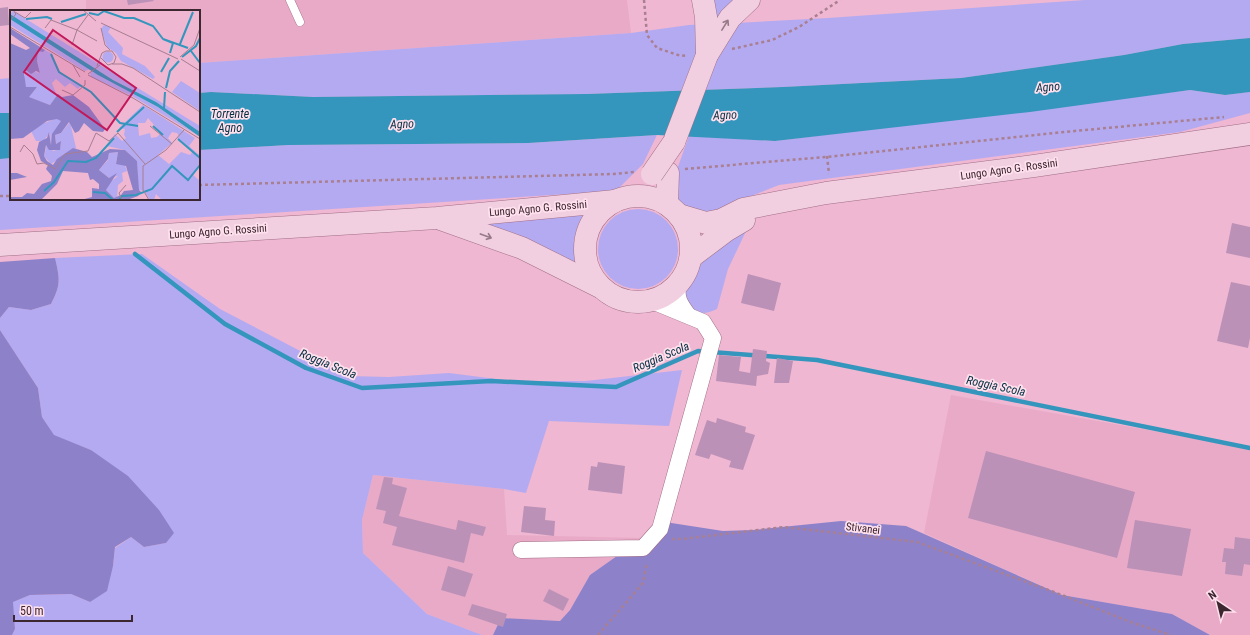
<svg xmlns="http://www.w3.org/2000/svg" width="1250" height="635" font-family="'Roboto Condensed',sans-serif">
<rect width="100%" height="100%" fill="#efb7d1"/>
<g fill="#e9aac7">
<path d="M86,0H627L631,33L199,63V11H86Z"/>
<path d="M951,395L1250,448V635H1210L1172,614L1062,595L924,533Z"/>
<path d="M373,475L504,489L507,535L642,538L590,575L570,610L560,621L501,618L493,635H482L427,614L363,553L362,520Z"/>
</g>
<g fill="#b4aaf1">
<path d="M708,0H734L718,24L828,18L1085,0H1250V38L1183,44L1124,55L961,78L783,87L587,94L313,97L211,92L199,93V63L631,33L689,25L710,24Z"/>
<path d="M11,78V113H0V79Z"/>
<path d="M1190,90L1224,95L1250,92V113L1180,132L779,185L736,202L716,213L692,212L676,197L675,175L689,136L775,141Z"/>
<path d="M657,135L643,164L616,191L0,230V159L11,158V199H199V150L288,145L528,143Z"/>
<circle cx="638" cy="249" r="40"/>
<path d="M585,210L574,239L575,266L464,219Z"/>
<path d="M748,227L728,269L717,309C700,317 692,313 684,296C696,260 718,248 748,227Z"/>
<path d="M142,254L220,309L348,376L389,377L449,373L511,381H586L682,370L669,426L549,421L526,493L504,489L373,475L362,520L363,553L427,614L482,635H12L15,629L12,602L30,595L71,594L90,602L113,566L115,548L131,537L144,547L166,543L173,533L91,450L54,436L42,417L38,388L0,330V318L9,307L31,310L51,304C61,285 60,279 55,258Z"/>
</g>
<g fill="#8d82ca">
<path d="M55,258C60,279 61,285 51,304L31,310L9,307L0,318V262Z"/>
<path d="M0,330L38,388L42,417L54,435L91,450L128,476L159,510L174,533L166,543L144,547L131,537L115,547L113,566L107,591L90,602L71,594L30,595L13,602L15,629L12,635H0Z"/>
<path d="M841,521L906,526L1062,595L1172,614L1210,635H493L501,618L560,621L570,610L590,575L665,522L723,531L753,530Z"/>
</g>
<g fill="#3495bd">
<path d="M1250,38V92L1225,95L1190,90L1030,112L775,141L657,135L528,143L288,145L199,150V93L211,92L313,97L587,94L783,87L961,78L1124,55L1183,44Z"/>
<path d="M0,113H11V158L0,159Z"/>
</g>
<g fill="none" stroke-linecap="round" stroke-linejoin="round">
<path stroke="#3495bd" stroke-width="4.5" d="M135,254L225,324L306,368L362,388L491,381L616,387L698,351L817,360L1250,448"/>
</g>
<g fill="#bb91b7">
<path d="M127,0H153L154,1L128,5Z"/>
<path d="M8,7L9,25L0,26V8Z"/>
<path d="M1232,223L1250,227V258L1226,253Z"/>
<path d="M748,274L781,283L774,311L741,303Z"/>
<path d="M1231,282L1250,286V338L1248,348L1217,341Z"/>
<path d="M753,349L767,351L766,361L770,363L768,374L757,376L756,386L716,381L719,355L741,357L739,371L750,373Z"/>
<path d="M777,358L793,361L789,383H774Z"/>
<path d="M717,418L746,427L745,432L755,435L743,470L729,467L731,461L711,454L709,459L695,455L707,420L716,423Z"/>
<path d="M986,451L1135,492L1117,558L968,518Z"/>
<path d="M598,462L625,466L622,494L588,490L591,466L597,467Z"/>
<path d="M384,477L393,478L392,484L407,488L399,516L456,530L458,520L486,527L483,536L471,533L464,563L392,545L397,527L383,523L386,511L376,509Z"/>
<path d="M524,506L546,508L545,520L555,521L554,536L521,532Z"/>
<path d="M1135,520L1191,529L1182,576L1127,568Z"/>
<path d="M1235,537L1250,539V565L1244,564L1242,576L1225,574L1226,562H1222L1224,548L1234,549Z"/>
<path d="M448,566L473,574L465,597L441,590Z"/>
<path d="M549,589L569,599L563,611L543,601Z"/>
<path d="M472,604L507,614L503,627L468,615Z"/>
</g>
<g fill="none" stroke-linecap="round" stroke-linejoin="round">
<g stroke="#a16e86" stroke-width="9">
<path id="service" d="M290,0L300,22"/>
</g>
<g stroke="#a16e86" stroke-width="17">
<g id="minor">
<path d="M679,283C675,297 680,304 688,315"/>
<path d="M521,550L643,548L660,529L713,338L703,322L652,301"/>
</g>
</g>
<g stroke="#a16e86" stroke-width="23">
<g id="secondary">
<path d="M703,0L706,17L707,55"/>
<path d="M674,142L707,55L730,18L749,0"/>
<circle cx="638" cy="249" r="53"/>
<path d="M667,204L668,173"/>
<path d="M679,215L706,223L721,220L743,209L826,193L1034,166L1250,134"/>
<path d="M443,220L522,248L600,287"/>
<path d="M0,245L437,218L615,201"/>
<path d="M691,257L727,230L744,220"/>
</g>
</g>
<g stroke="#a97f92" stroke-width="2.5" stroke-dasharray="3 3" stroke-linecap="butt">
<path d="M644,0L647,35L657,48L681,56L688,55"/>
<path d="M732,49L772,40L799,27L840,0"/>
<path d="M827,156L829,174"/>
<path d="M685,169L836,156L1064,132L1224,117"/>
<path d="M199,185L614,174L634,172"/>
<path d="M0,196H11"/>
<path d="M672,539H682L784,527L917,542L1062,595L1133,623L1171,635"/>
<path d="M598,635L643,583L647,563"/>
</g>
<use href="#service" stroke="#fff" stroke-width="8"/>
<use href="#minor" stroke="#fff" stroke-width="16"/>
<use href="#secondary" stroke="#f1cfe1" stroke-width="22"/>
<g stroke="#a16e86" stroke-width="23" stroke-linecap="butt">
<path id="secondary-bridge" d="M652,174L674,142"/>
</g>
<use href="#secondary-bridge" stroke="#f1cfe1" stroke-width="22"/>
</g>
<defs><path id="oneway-shaft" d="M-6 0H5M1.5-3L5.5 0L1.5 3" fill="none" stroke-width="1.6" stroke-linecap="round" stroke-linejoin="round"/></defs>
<g stroke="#967a88">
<use href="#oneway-shaft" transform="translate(725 25) rotate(-58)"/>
<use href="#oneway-shaft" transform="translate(486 236) rotate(20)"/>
</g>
<g text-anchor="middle" stroke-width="3.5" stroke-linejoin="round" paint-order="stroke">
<g font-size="11" fill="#3c2630" stroke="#ffe1ee">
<text transform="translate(1009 169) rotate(-8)" y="4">Lungo Agno G. Rossini</text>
<text transform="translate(538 208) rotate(-5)" y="4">Lungo Agno G. Rossini</text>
<text transform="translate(218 231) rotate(-4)" y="4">Lungo Agno G. Rossini</text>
<text transform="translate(863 528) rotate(7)" y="4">Stivanei</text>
</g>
<g font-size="12" font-style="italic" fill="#032f41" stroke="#ffe1ee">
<text transform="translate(1048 87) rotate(-5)" y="4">Agno</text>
<text x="230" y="118">Torrente<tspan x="230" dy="14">Agno</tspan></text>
<text transform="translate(725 115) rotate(-2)" y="4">Agno</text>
<text transform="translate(402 124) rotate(-2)" y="4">Agno</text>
<text transform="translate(661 357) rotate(-23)" y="4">Roggia Scola</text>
<text transform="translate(328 364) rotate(22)" y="4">Roggia Scola</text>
<text transform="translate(996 386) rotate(12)" y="4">Roggia Scola</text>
</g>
</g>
<g transform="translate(10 10)">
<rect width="190" height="190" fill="#efb7d1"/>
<path d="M3,1L84,51L89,54L91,51L92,54L90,55L190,116V122L146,92L103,70L0,4ZM0,9L39,32L80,59L75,61L0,15ZM94,15L101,17L98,22L113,38L112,44L135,56L145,67L143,69L111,51L106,43L97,37L91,19ZM35,40L41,43L49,61L71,76L68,79L60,73L55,77L46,69L42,73L47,86L40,95L18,87L27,77H16L14,69L16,60L30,63L27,51L28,41ZM92.5 47a5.5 5.5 0 1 1 11 0a5.5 5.5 0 1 1-11 0ZM83,61L148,97L185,124L122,86L81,67L80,63ZM171,71L190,83V101L162,82ZM133,95L185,128L179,136L188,144L190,143V157L183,165L190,171V190H152L146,184L144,190H140L134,181L128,180L127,151L115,140L97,136L105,124L112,131L116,128L114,125L115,119L109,118ZM138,108L151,123L147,127L141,128L140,123L129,126L128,113H135ZM162,122L167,123L169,126L167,128L183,141L180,145L171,142L159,154L148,145L162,133L158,128ZM45,109H51V115L47,118L41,135L40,123L33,131H26L21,121L29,115ZM60,112L66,138L41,154L34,146L37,134L43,141L50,139L51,131L46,134L45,125L51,123ZM108,142L106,153H114L117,161L112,163L113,171L108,175L107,188H104L96,180L99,173L108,166L99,168L89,160L98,150L99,143Z" fill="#b4aaf1" fill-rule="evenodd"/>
<path d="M0,18L35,40L33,42L28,41L27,51L30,63L26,61L21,64L16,60L14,63L16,77H27L19,87L40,95L48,84L52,87L63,85L79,97L95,119L93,122L83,121L74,113L69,121L65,123L59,112L51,123L45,125L46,134L51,131L50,140H39L36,135L34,146L37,151L43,155L47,149L63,138L77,142L82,147L100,139L115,140L127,151L129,180L131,182L128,186L117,190H71L82,187V178L89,179V174L83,169L80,170L78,163L53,161L47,174L32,189L0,190V187H12L17,183L24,184L32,174L41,171L42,166L36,159L38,155L31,151L27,140L29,132L37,128L39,122L41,135L42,124L51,111L47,109L37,111L13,128L0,129V33L16,40L20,38L0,24ZM108,142L106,154L116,156L123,180L114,181L111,185L104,188L96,180L107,163L99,168L89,160L98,149L99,143ZM0,163H7L17,167L0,170Z" fill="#8d82ca" fill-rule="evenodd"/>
<path d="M0,4L103,70L146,92L190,122V127L148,97L88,65L0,9Z" fill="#3495bd"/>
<path fill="none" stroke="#3495bd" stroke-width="2" d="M79,3L88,5L94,1L114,8H124L143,16L153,29L178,38M16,9L37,7L42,9M51,12L76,4M153,29L163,33L160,43M170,34L183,2M181,41L190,53M41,44L49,62L81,82L110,113L128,116M172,47L186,36L190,28M151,62L159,48M156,78L160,61L169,51M154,98L155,82M143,116L153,125M107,122L134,97M168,129L190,148M34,181L44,172L58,151L76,152L86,148L104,128M83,182L95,183L103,190M109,190L112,186L126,185L142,179L162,156L178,170L190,155"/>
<path fill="none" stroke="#a77d91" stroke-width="1" d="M73,0L86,11M5,2L15,8L21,2M0,11L6,4L3,0M91,13L168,49M0,17L75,62M35,18L41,10L67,20L78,5M91,18L95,35L100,40M62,35L67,20L87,31M170,47L184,35L190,18M171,49L190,61M102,54H112L123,58L190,102M63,55L70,67M87,56L92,43L96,41H102L106,47L104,53L98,55L91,48M78,64L90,55M78,65L123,88L190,129M52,80L63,85L75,75V70M140,116L162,134M10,142L14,135L23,144L27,154L34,153L45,159L55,144L78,141L86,123L99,131L108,123L135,154M112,190L109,183L116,175M139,190L133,180V156L156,140L174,120"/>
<path fill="#c2185b" fill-opacity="0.15" stroke="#c2185b" stroke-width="2" d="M43,20L126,78L97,120L14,62Z"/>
<rect width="190" height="190" fill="none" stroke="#3c2630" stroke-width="2"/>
</g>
<g transform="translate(1218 603) rotate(325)" stroke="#ffe1ee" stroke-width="3" paint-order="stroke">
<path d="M0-3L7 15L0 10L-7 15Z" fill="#3c2630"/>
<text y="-6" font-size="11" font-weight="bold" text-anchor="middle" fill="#3c2630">N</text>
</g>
<path d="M14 615v6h118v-6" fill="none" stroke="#3c2630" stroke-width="2"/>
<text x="20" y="615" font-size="12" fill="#3c2630" stroke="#ffe1ee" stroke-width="3" paint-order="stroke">50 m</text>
</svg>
